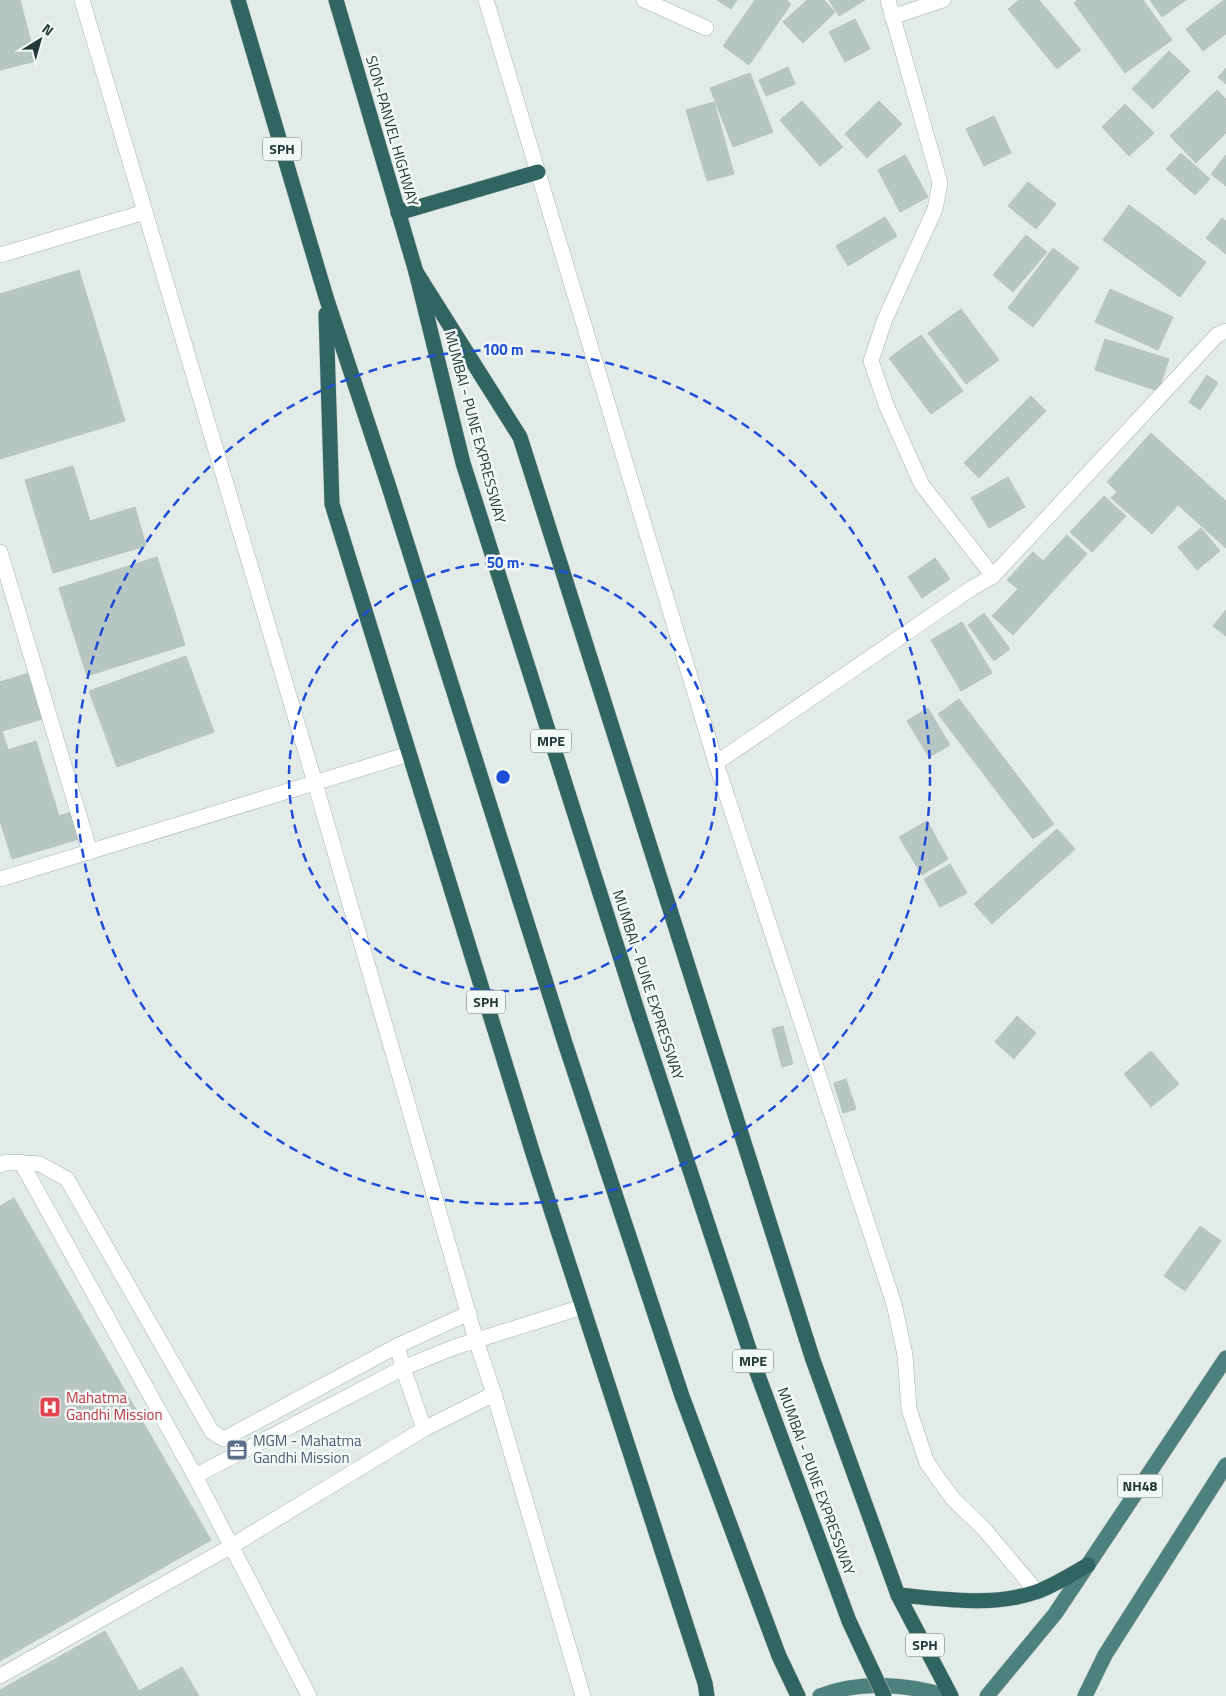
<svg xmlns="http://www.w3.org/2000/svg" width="1226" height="1696" font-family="'Titillium Web',sans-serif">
<rect width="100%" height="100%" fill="#e2ebe8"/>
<g fill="#b7c6c2" stroke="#b5c4c0">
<path d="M0,0H20L36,61L0,70Z"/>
<path d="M717,0H737L731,9Z"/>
<path d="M755,0H786L791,4L749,65L723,46Z"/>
<path d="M807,0H824L835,12L803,43L783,22Z"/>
<path d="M829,0H865L839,16Z"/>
<path d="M1019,0H1039L1081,50L1057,69L1008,9Z"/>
<path d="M1077,0H1143L1172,40L1125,73L1074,3Z"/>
<path d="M1150,0H1186L1162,17Z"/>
<path d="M1224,0H1226V34L1203,51L1186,29Z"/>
<path d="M855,19L870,49L845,62L829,32Z"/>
<path d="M1169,51L1190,71L1153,109L1132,89Z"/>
<path d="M788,67L795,84L766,96L759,80Z"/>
<path d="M1226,68V84L1218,77Z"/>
<path d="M750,73L773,132L733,147L710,88Z"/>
<path d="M1217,90L1226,99V133L1196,163L1170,136Z"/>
<path d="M802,101L843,147L820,166L780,120Z"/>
<path d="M879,101L902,124L867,158L845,134Z"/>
<path d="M714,102L734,174L707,181L686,110Z"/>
<path d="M1125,104L1154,133L1129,156L1102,127Z"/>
<path d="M994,116L1011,153L984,166L966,129Z"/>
<path d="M1181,153L1210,179L1195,195L1166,169Z"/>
<path d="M905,155L928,197L900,212L878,170Z"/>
<path d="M1226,155V186L1211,174Z"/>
<path d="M1028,182L1056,204L1036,229L1008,206Z"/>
<path d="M1129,205L1206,262L1180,297L1103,240Z"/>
<path d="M885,217L897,236L848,266L836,246Z"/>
<path d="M1222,218L1226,221V254L1206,238Z"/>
<path d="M1026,235L1047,252L1013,292L993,275Z"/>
<path d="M1053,248L1079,268L1033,327L1008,308Z"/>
<path d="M79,270L125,421L0,459V294Z"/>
<path d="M1110,289L1173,317L1158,350L1095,322Z"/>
<path d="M961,309L999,360L966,384L928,333Z"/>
<path d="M921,335L963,391L931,414L889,358Z"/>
<path d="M1105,339L1169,359L1158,391L1095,370Z"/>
<path d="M1207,375L1218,383L1200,410L1189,402Z"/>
<path d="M1031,396L1046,411L979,478L964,463Z"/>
<path d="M1151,433L1226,501V548L1178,505L1152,534L1111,498L1117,492L1107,482Z"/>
<path d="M73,466L90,521L135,507L146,546L53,573L25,480Z"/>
<path d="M1008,477L1025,507L989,528L971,498Z"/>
<path d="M1104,496L1126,516L1092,552L1070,532Z"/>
<path d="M1201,528L1220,551L1197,570L1178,547Z"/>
<path d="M1067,535L1087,554L1013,635L992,616L1018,589L1007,580L1033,552L1043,561Z"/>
<path d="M157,557L185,645L87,676L59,588Z"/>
<path d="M935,558L950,579L922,598L908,577Z"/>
<path d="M1226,610V636L1213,626Z"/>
<path d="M984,613L1010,649L994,661L968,625Z"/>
<path d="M962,622L992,673L961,691L931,640Z"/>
<path d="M186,656L214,732L117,767L89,691Z"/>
<path d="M29,673L43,719L2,731L8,750L36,741L59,816L71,812L79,839L12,859L0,821V682Z"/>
<path d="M959,699L1054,824L1033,839L938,714Z"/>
<path d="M928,708L950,745L929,757L907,721Z"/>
<path d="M927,821L948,859L922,875L899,837Z"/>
<path d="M1057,829L1075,849L992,924L974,904Z"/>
<path d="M950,864L967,893L940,907L924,879Z"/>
<path d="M1017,1016L1036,1033L1014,1059L995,1042Z"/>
<path d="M783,1026L793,1064L782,1067L772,1029Z"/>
<path d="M1151,1051L1179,1084L1151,1107L1124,1074Z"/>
<path d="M846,1079L856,1109L843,1113L834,1083Z"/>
<path d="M14,1198L211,1540L0,1661V1206Z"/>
<path d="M1200,1226L1221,1241L1185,1291L1164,1276Z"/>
<path d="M105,1631L139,1691L182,1667L199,1696H0V1690Z"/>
</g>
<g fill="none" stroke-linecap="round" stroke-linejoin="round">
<g stroke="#a5b3b0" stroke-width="16">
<g id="service">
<path d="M644,0L706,28"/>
<path d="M21,1162L195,1476L403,1368L452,1348L582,1307"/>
<path d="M0,1165L7,1162L40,1164L67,1179L212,1432L224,1439L397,1346L469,1313"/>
<path d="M397,1346L403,1368L424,1429"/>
<path d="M195,1476L309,1696"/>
<path d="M0,1676L230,1547L424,1429L494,1394"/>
</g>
</g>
<g stroke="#a5b3b0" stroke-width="16">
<g id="minor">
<path d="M82,0L315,783L476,1340L494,1394L583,1696"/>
<path d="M888,0L940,183L935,209L885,319L871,361L887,407L922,485L993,576"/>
<path d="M892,17L943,0"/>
<path d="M0,255L145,212"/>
<path d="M0,552L90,852"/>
<path d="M716,763L972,588L993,576L1217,335L1226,331"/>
<path d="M0,879L409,754"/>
</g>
</g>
<g stroke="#a5b3b0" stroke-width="16">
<path id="tertiary" d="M486,0L716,763L894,1304L905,1355L909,1409L927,1463L953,1499L984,1529L1037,1592"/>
</g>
<g stroke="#c1c8c7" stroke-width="16">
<g id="trunk">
<path d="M820,1696C860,1680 907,1684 947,1696"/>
<path d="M987,1696L1055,1614L1226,1358"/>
<path d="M1085,1696L1105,1655L1226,1465"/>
</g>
</g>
<g stroke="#c1c8c7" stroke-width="16">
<g id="motorway">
<path d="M238,0L326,297L389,487L565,1043L682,1396L779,1656L798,1696"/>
<path d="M336,0L416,272L463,463L640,1019"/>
<path d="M398,213L538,172"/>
<path d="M416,272L520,437L813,1360L898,1595L951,1696"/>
<path d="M326,314L332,504L535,1160L705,1683L707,1696"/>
<path d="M898,1595C944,1599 992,1607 1036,1592C1053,1586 1072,1574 1088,1565"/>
</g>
</g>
<use href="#service" stroke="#fff" stroke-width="15"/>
<use href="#minor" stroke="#fff" stroke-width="15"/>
<use href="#tertiary" stroke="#fff" stroke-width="15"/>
<use href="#trunk" stroke="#4d817d" stroke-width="15"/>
<use href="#motorway" stroke="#316562" stroke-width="15"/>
<g stroke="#c1c8c7" stroke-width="16" stroke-linecap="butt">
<path id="motorway-bridge" d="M640,1019L755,1367L849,1621L884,1696"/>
</g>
<use href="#motorway-bridge" stroke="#316562" stroke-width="15"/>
</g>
<g fill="none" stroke="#1d4ed8" stroke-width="2.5" stroke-dasharray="9 6">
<circle cx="503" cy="777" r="214"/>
<circle cx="503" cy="777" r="427"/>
</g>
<defs>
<g id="hospital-square" transform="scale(1.125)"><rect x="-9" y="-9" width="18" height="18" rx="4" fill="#e0444e" stroke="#f2f8f6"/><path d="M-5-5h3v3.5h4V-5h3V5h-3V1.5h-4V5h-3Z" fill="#fff"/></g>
<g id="office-square" transform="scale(1.125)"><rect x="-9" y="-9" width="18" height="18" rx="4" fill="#5c6f8a" stroke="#f2f8f6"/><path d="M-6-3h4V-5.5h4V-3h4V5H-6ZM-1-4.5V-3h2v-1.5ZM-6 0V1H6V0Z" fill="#fff"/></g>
</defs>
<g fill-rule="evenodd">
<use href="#hospital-square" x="50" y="1407"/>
<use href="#office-square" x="237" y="1450"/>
</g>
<g text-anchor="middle" stroke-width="5" stroke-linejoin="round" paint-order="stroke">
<g fill="#f2f8f6" stroke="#617471" stroke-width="1">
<rect x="263" y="137.5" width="38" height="23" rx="4"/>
<rect x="531" y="729.5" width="40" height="23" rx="4"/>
<rect x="467" y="990.5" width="38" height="23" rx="4"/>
<rect x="733" y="1349.5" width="40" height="23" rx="4"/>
<rect x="1117.5" y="1474.5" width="45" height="23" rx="4"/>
<rect x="906" y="1633.5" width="38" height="23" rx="4"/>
</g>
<g font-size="14" font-weight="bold" fill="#233b38">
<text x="282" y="154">SPH</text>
<text x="551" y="746">MPE</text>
<text x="486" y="1007">SPH</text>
<text x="753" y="1366">MPE</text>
<text x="1140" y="1491">NH48</text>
<text x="925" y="1650">SPH</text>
</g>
<g font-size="15" fill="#233b38" stroke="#f2f8f6">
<text transform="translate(392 131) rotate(74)" y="5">SION-PANVEL HIGHWAY</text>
<text transform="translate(475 427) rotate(75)" y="5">MUMBAI - PUNE EXPRESSWAY</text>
<text transform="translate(648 985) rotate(72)" y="5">MUMBAI - PUNE EXPRESSWAY</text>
<text transform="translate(816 1481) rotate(70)" y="5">MUMBAI - PUNE EXPRESSWAY</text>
</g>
<g font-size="15" fill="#be3a42" stroke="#f2f8f6" text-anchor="start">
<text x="66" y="1403">Mahatma<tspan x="66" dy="17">Gandhi Mission</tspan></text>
</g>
<g font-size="15" fill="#4e5e75" stroke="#f2f8f6" text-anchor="start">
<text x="253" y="1446">MGM - Mahatma<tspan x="253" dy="17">Gandhi Mission</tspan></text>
</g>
</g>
<circle cx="503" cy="777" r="8" fill="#1d4ed8" stroke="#f2f8f6" stroke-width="2.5"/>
<g font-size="15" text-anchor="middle" font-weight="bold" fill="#1d4ed8" stroke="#f2f8f6" stroke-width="5" stroke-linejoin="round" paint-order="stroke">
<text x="503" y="355">100 m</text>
<text x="503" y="568">50 m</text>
</g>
<g transform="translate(40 40) rotate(37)" stroke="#f2f8f6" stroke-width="4" paint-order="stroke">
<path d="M0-4L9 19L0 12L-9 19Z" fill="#233b38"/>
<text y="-8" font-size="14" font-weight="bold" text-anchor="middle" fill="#233b38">N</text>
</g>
</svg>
